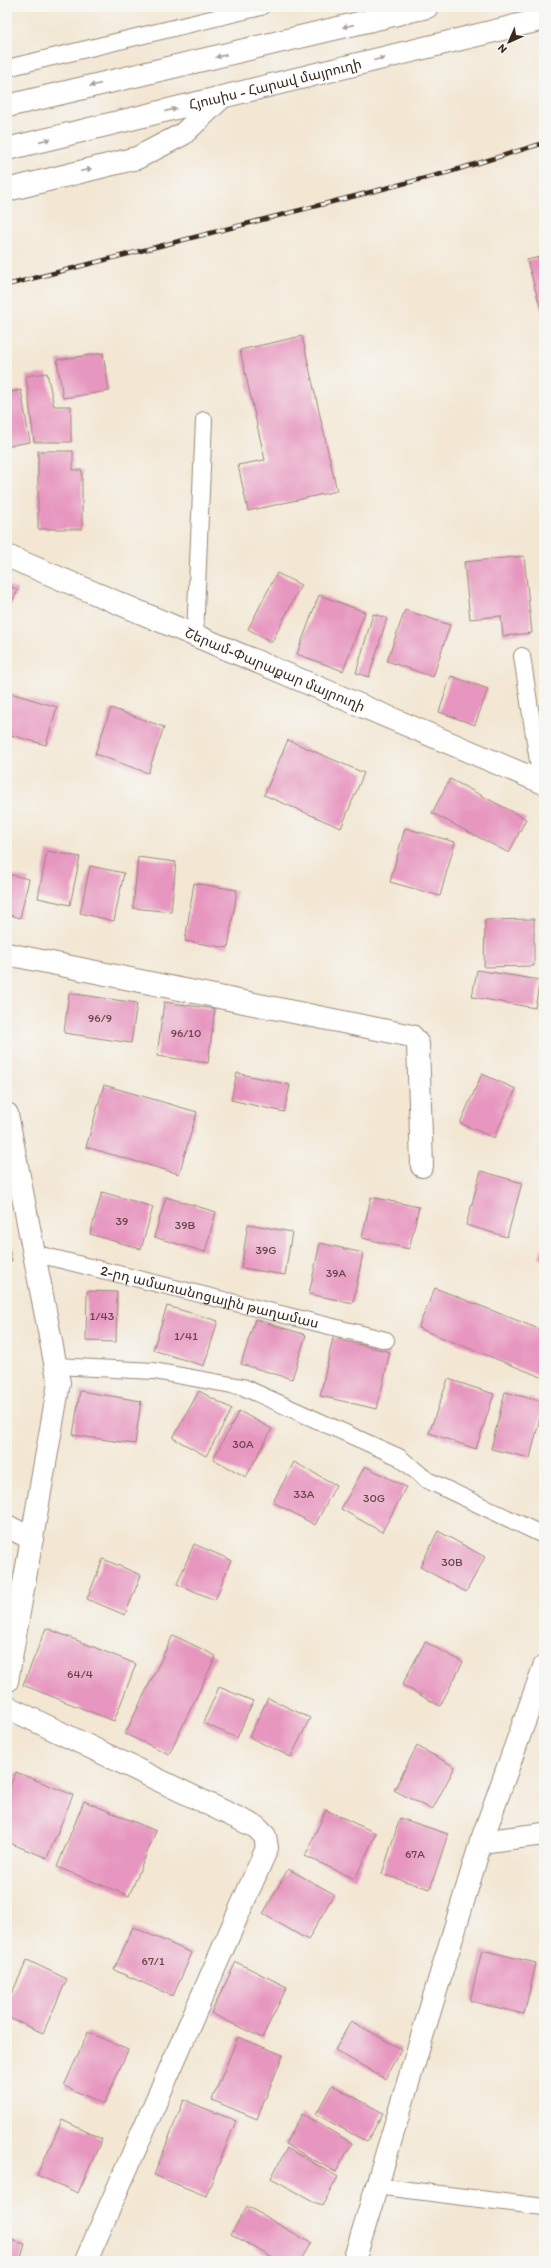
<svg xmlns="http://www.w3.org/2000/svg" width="551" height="2268" font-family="Itim,'Noto Sans Armenian',sans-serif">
<rect width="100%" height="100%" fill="#f6f6f2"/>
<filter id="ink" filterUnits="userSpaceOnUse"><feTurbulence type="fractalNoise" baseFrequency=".025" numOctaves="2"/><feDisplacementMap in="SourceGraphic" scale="8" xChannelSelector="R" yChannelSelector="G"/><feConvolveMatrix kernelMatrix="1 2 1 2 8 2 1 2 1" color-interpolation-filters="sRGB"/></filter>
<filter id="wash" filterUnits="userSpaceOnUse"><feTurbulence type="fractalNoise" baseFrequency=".012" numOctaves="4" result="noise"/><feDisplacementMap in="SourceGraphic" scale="16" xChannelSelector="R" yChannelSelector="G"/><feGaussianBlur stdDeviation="0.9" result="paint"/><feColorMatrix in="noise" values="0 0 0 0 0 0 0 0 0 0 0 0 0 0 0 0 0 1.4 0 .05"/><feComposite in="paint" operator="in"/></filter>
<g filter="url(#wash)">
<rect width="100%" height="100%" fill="#f3e7d4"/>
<g id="blocks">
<g fill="#e796bf">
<path d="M544,256V320L527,260Z"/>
<path d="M302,336L337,491L248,511L238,465L265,460L240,350Z"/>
<path d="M103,353L109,391L63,398L57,360Z"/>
<path d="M47,373L54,406H71V442H34L26,376Z"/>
<path d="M21,390L30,442L7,446V393Z"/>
<path d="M38,451H73V470H82V529H38Z"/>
<path d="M524,556L532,633L503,636L501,616L470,619L464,562Z"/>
<path d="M277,573L301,585L272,642L248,629Z"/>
<path d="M7,585L18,590L7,612Z"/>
<path d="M319,595L365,612L343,671L297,654Z"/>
<path d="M405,610L450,625L433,677L387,661Z"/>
<path d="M373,614L387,618L369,677L356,673Z"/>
<path d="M451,676L488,689L475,725L439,712Z"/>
<path d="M7,692L57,707L46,745L7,734Z"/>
<path d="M111,708L164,727L148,773L95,754Z"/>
<path d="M288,740L364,773L341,828L264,795Z"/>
<path d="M450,779L526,819L509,853L432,813Z"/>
<path d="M405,828L455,842L440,896L390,882Z"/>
<path d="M47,851L80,857L70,905L38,898Z"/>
<path d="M138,857L176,862L171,912L133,908Z"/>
<path d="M90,866L124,873L114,921L80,913Z"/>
<path d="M7,874L29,879L20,918L7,914Z"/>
<path d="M194,883L237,890L228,948L185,941Z"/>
<path d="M534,919V966L484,967L485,920Z"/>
<path d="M477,970L540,980L535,1008L472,997Z"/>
<path d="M69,993L137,1003L131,1043L64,1033Z"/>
<path d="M164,1002L215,1009L208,1063L157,1056Z"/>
<path d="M237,1073L290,1085L284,1112L231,1100Z"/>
<path d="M482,1074L516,1089L494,1138L460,1123Z"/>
<path d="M104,1085L197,1112L179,1174L86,1147Z"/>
<path d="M481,1171L522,1183L507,1237L466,1225Z"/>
<path d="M102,1192L153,1207L141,1249L90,1234Z"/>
<path d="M166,1197L216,1212L205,1252L154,1237Z"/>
<path d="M371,1197L419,1207L409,1249L362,1238Z"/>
<path d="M248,1224L292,1232L285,1275L241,1268Z"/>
<path d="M7,1241L12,1261L7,1262Z"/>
<path d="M320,1243L363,1253L353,1303L309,1294Z"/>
<path d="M544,1243V1259L539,1257Z"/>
<path d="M435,1288L544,1331V1378L418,1328Z"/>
<path d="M87,1291L117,1292L116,1342L86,1341Z"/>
<path d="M167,1306L218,1321L204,1366L153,1350Z"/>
<path d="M255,1319L306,1335L292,1379L241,1364Z"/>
<path d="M333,1338L390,1352L377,1409L320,1396Z"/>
<path d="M448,1379L494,1394L476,1449L429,1433Z"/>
<path d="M80,1391L141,1401L135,1444L73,1435Z"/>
<path d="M199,1391L232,1409L206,1456L173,1438Z"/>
<path d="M505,1392L544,1402L530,1458L491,1449Z"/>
<path d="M239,1411L272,1429L246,1477L213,1459Z"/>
<path d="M294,1462L336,1485L315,1525L273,1502Z"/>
<path d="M365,1466L406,1487L382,1532L341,1509Z"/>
<path d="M438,1531L485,1557L466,1592L420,1567Z"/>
<path d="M194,1544L231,1560L215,1600L177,1584Z"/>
<path d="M103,1559L141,1575L125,1615L87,1599Z"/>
<path d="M46,1628L136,1664L114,1721L23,1685Z"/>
<path d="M173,1635L216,1656L169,1754L125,1734Z"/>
<path d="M425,1642L463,1662L440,1706L402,1685Z"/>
<path d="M219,1687L253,1701L237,1738L203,1723Z"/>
<path d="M268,1698L310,1718L291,1757L249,1737Z"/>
<path d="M417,1746L455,1767L432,1810L394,1790Z"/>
<path d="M16,1772L73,1795L47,1858L7,1842V1794Z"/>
<path d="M84,1801L156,1831L129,1896L57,1867Z"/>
<path d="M326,1810L376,1833L355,1879L305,1856Z"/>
<path d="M400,1818L448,1834L430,1889L382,1874Z"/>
<path d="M288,1869L334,1894L308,1940L263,1914Z"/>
<path d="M133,1927L192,1953L173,1996L114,1970Z"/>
<path d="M482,1950L536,1963L524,2014L470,2001Z"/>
<path d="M27,1960L67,1979L43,2033L7,2017V2004Z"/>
<path d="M236,1962L287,1987L262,2038L211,2013Z"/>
<path d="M351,2021L401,2049L385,2079L335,2050Z"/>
<path d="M88,2032L128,2050L104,2104L64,2086Z"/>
<path d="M238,2037L283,2055L257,2119L212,2100Z"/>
<path d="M332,2085L383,2113L367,2142L316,2114Z"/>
<path d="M184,2100L236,2121L206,2196L154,2175Z"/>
<path d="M302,2114L352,2143L336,2172L285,2144Z"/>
<path d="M62,2120L102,2139L78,2193L37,2175Z"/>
<path d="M287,2148L338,2177L322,2206L271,2178Z"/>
<path d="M247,2206L311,2243L300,2261H278L231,2234Z"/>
<path d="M7,2239L25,2244L20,2261H7Z"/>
</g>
</g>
</g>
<g filter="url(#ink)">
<use href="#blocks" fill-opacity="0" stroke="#978879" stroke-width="1"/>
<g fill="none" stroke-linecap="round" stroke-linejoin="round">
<g stroke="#978879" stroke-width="18">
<g id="lane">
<path d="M7,68L261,7"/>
<path d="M195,635L204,420"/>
<path d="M522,656L541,781"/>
<path id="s1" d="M33,1253L386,1340"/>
<path d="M55,1366L154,1371L243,1387L399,1457L427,1480L543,1535"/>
<path d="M376,2186L544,2207"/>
</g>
</g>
<g stroke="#978879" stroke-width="24">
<g id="street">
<path d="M7,954L412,1036L418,1044L422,1166"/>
<path d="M7,1114L59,1383L7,1681"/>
<path d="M7,1526L32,1539"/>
<path d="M7,1707L256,1827L265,1836L267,1848L86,2261"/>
<path d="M481,1842L544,1667"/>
<path d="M354,2261L481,1842L544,1834"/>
</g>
</g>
<g stroke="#978879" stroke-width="24">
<g id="secondary">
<path id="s2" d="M7,556L544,783"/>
</g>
</g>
<g stroke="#978879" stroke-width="24">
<g id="highway">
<path d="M7,106L427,7"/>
<path id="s3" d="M7,149L544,19"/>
<path d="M7,190L137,158L183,134L220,99"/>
</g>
</g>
<use href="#lane" stroke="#fff" stroke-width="16"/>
<use href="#street" stroke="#fff" stroke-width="22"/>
<use href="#secondary" stroke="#fff" stroke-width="22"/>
<use href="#highway" stroke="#fff" stroke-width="22"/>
<g stroke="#3b2a1e" stroke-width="4.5">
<path id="rail" d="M7,285L449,172L544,143"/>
</g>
<use href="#rail" stroke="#f6f6f2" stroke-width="3" stroke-dasharray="9" stroke-linecap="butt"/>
</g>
<defs><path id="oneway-solid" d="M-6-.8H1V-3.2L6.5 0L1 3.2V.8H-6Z"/></defs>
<g fill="#a79f9a">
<use href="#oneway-solid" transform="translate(348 26) rotate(167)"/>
<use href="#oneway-solid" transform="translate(221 56) rotate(167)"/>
<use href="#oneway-solid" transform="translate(379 59) rotate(-14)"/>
<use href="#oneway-solid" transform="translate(95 85) rotate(167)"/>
<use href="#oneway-solid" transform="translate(171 110) rotate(-13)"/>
<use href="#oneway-solid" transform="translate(45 140) rotate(-13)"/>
<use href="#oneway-solid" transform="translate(86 170) rotate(-14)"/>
</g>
</g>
<g text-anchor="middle" stroke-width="3" stroke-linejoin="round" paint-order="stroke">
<g font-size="12" fill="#664546">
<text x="100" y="1022">96/9</text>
<text x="186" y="1037">96/10</text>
<text x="122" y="1225">39</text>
<text x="185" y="1229">39B</text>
<text x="266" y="1254">39G</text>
<text x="336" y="1277">39A</text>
<text x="102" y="1320">1/43</text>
<text x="186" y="1340">1/41</text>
<text x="243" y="1448">30A</text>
<text x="304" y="1498">33A</text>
<text x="374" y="1502">30G</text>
<text x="452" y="1566">30B</text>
<text x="80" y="1678">64/4</text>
<text x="415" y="1858">67A</text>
<text x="153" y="1965">67/1</text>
</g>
<g font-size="14" fill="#3b2a1e" stroke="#f6f6f2">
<text dy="5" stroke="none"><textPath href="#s3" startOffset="276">Հյուսիս - Հարավ մայրուղի</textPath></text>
<text dy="5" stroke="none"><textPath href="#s2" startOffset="291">Շերամ-Փարաքար մայրուղի</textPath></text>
<text dy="5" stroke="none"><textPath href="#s1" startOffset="182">2-րդ ամառանոցային թաղամաս</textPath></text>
</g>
</g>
<rect width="551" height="2268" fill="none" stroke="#f6f6f2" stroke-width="24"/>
<g transform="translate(509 42) rotate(225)" stroke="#f6f6f2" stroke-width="3" paint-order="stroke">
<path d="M0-3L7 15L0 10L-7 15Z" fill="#3b2a1e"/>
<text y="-6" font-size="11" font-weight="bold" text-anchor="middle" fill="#3b2a1e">N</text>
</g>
</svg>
